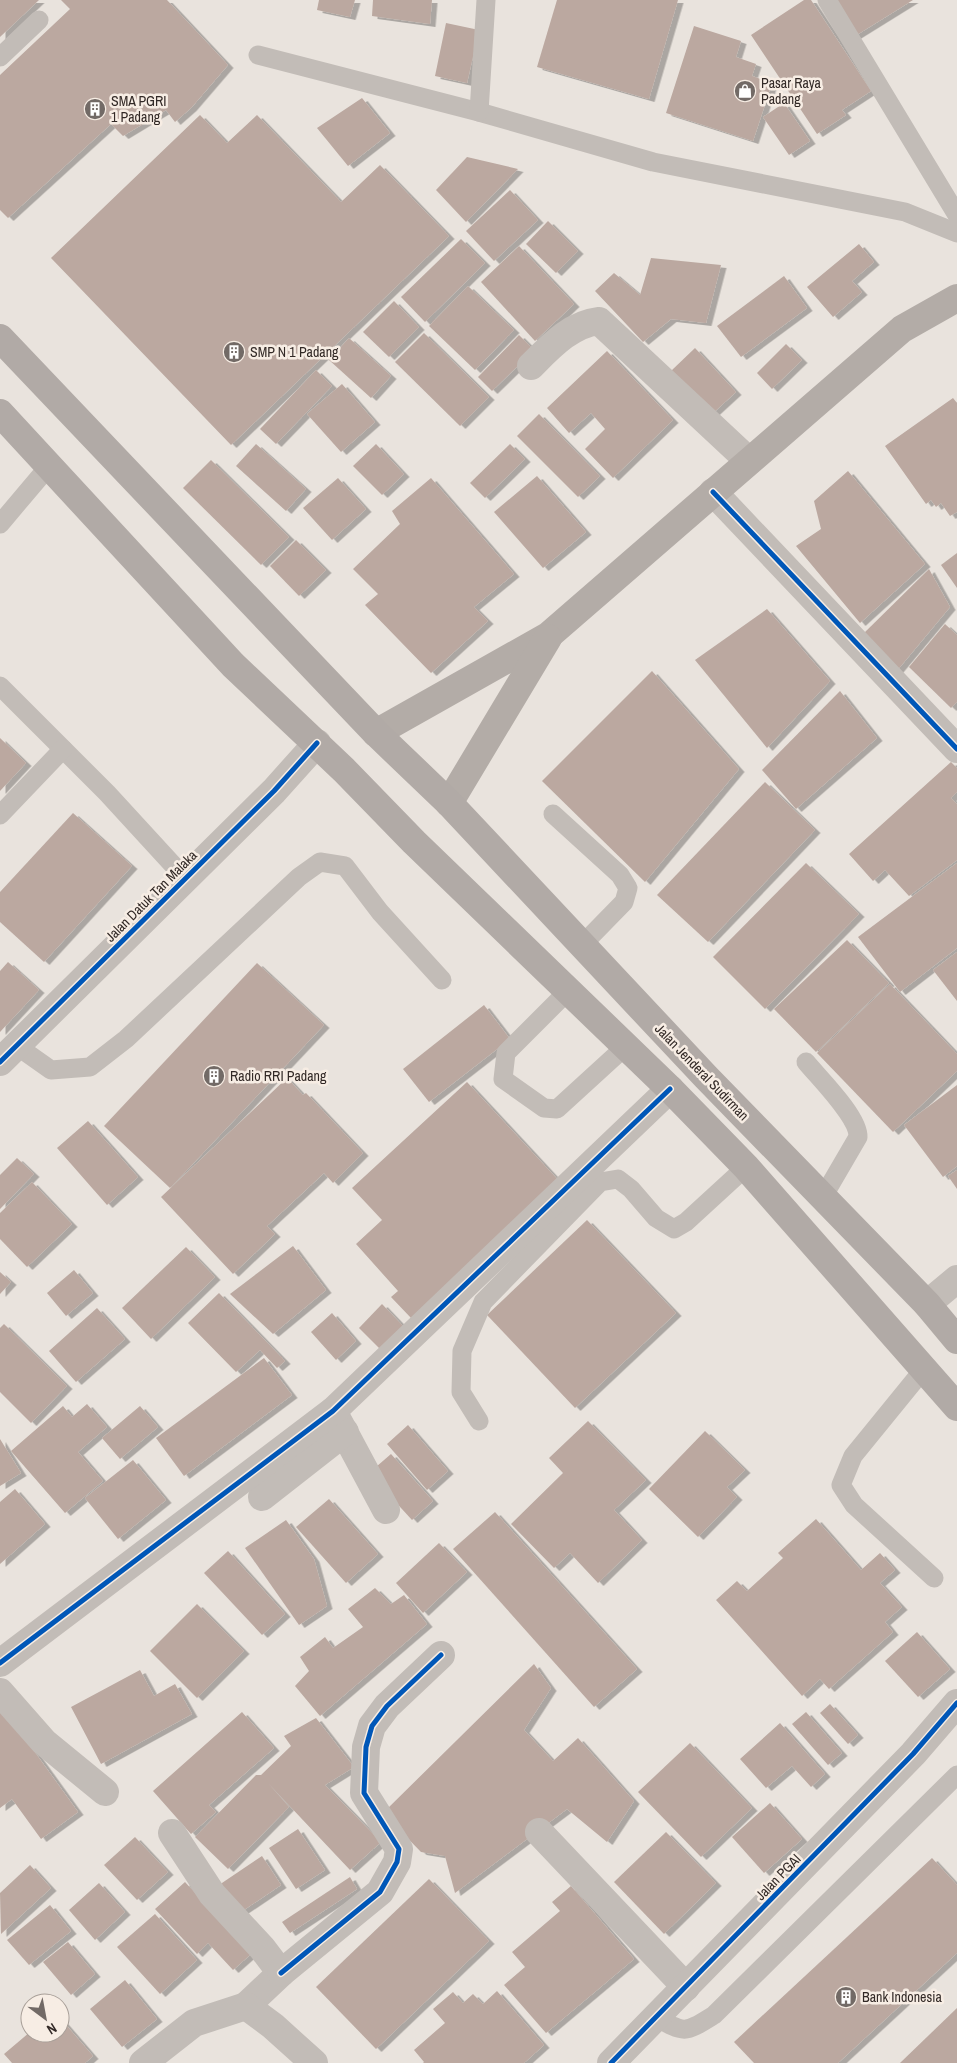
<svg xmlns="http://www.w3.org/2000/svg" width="957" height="2063" font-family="'Archivo Narrow',sans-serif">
<defs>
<filter id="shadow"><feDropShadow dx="5.5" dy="3" stdDeviation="0" flood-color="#0004"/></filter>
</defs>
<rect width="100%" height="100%" fill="#e9e3dd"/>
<g fill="#bba8a0" filter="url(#shadow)">
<path d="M0,0H39L0,37Z"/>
<path d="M61,0H167L228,65L191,108L175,122L166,110L123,136L111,124L8,218L0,210V75L70,9Z"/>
<path d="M319,0H355L350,17L317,10Z"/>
<path d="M373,0H432L430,24L372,16Z"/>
<path d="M557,0H678L649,99L537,67Z"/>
<path d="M804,0H811L871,91L842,110L846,115L817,134L751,35Z"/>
<path d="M833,0H913L855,36Z"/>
<path d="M446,23L479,30L467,83L435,76Z"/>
<path d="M694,26L741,41L736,57L756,64L752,76L772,83L753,141L666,113Z"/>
<path d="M362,98L390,133L348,166L317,128Z"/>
<path d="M784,103L810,141L789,155L763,117Z"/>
<path d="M200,115L227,143L257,115L341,202L380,165L449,236L231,445L51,258Z"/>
<path d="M467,157L518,169L466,222L436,190Z"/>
<path d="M510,190L538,220L494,261L466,231Z"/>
<path d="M548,221L578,251L556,273L526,244Z"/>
<path d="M461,239L485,263L425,322L401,297Z"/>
<path d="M859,244L874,262L852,281L862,292L833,317L807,287Z"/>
<path d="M519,246L574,304L535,341L481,282Z"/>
<path d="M651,258L721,265L706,323L671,319L643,342L595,291L614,273L640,295Z"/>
<path d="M784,276L807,308L741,357L717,326Z"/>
<path d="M468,286L514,330L475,370L429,326Z"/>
<path d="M394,301L419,327L389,357L363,332Z"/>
<path d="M424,333L489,397L460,426L395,362Z"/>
<path d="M519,335L534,350L492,391L478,377Z"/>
<path d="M349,338L391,376L371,398L329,360Z"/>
<path d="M786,344L802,360L772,389L757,373Z"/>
<path d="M695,348L736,392L712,414L671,371Z"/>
<path d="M607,351L673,420L613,478L585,449L605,429L591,413L569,433L547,408Z"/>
<path d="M316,370L332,386L276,444L260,429Z"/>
<path d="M342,384L375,422L341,452L307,414Z"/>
<path d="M953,398L957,403V512L950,516L941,503L936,507L931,500L926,504L885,446Z"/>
<path d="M539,414L600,476L578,497L517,436Z"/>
<path d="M256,444L306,489L286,511L236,466Z"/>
<path d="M376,444L404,474L382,495L353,466Z"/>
<path d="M510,444L525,459L485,498L470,483Z"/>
<path d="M211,460L289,537L261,565L183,488Z"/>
<path d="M848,471L925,564L860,623L796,546L821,529L814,501Z"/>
<path d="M537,476L586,532L543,568L494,512Z"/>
<path d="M338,478L366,509L332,540L303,508Z"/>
<path d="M431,478L514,574L474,607L488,621L431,673L365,605L378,594L353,569L400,524L392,511Z"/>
<path d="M296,540L326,570L299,596L270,566Z"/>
<path d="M957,553V588L941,565Z"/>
<path d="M929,569L950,607L895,673L860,637Z"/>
<path d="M767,609L830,681L767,748L695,660Z"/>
<path d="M945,624L957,635V702L951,708L909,667Z"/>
<path d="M652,671L739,769L645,882L542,781Z"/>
<path d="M840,691L877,738L796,809L762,770Z"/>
<path d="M0,738L26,763L0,791Z"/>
<path d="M951,762L957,768V792L951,798L957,804V860L909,896L885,870L873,881L849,854Z"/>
<path d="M765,782L815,830L708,942L657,895Z"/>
<path d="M73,813L132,866L44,962L0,922V892Z"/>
<path d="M806,863L859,914L765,1009L713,957Z"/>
<path d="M957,863V948L900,992L858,937Z"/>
<path d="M847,940L889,983L816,1052L774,1009Z"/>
<path d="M957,952V1001L933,970Z"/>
<path d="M8,962L39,990L0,1032V971Z"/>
<path d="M257,963L324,1025L170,1188L104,1126Z"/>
<path d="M890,984L957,1054V1071L893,1132L817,1053Z"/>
<path d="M484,1005L510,1039L429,1102L403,1069Z"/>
<path d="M287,1078L303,1095L306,1093L363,1153L333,1183L324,1173L267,1226L275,1234L233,1274L161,1197Z"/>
<path d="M467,1082L559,1181L411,1318L391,1297L398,1291L356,1244L382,1220L352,1188Z"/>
<path d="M957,1085V1166L943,1177L904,1125Z"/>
<path d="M88,1121L138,1177L107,1205L57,1148Z"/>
<path d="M17,1158L34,1174L0,1209V1175Z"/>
<path d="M957,1170V1189L948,1176Z"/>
<path d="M32,1182L72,1224L27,1267L0,1239V1213Z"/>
<path d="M587,1220L676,1313L575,1408L487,1315Z"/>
<path d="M293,1246L326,1290L273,1334L230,1294Z"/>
<path d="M186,1247L215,1277L151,1339L122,1308Z"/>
<path d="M74,1270L93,1293L66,1316L47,1293Z"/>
<path d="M0,1272L11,1282L0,1294Z"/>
<path d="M219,1293L285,1361L277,1368L260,1350L236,1372L188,1323Z"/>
<path d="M382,1304L403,1326L380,1349L359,1328Z"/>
<path d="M97,1308L125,1339L76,1382L49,1351Z"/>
<path d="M332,1313L356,1341L336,1360L311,1332Z"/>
<path d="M4,1324L67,1386L31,1423L0,1392V1328Z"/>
<path d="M264,1358L292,1395L184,1476L156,1438Z"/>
<path d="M87,1404L107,1427L78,1452L103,1481L65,1513L11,1451L63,1406L72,1417Z"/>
<path d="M140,1406L158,1427L120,1459L102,1438Z"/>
<path d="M588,1421L646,1480L614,1510L642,1540L598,1583L570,1553L554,1568L511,1524L563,1473L549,1458Z"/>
<path d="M408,1425L448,1471L427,1490L387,1444Z"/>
<path d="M705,1431L745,1470L727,1487L737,1497L698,1537L649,1489Z"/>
<path d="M0,1439L21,1473L0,1486Z"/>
<path d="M391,1454L433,1501L412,1520L369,1473Z"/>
<path d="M133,1460L166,1500L118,1539L85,1498Z"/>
<path d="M15,1489L45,1524L0,1564V1502Z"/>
<path d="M329,1499L378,1554L346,1583L296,1527Z"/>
<path d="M495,1512L637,1669L594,1707L453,1549Z"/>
<path d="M816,1519L861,1570L880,1553L895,1570L880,1583L902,1607L885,1622L893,1632L829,1689L820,1679L802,1696L716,1600L737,1581L747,1591L783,1558L778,1553Z"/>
<path d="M286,1520L314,1559L327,1606L299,1625L245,1548Z"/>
<path d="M439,1543L467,1572L423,1613L396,1583Z"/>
<path d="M228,1551L285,1614L262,1635L204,1573Z"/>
<path d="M375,1588L391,1604L404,1595L427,1624L320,1716L295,1686L309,1671L300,1657L325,1637L333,1648L363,1627L348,1609Z"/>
<path d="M197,1604L244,1651L197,1698L150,1651Z"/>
<path d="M917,1632L950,1669L918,1697L885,1661Z"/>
<path d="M534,1664L551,1688L524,1730L553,1761L578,1738L634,1801L607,1842L567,1809L455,1893L445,1856L421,1852L383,1813Z"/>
<path d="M140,1670L154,1696L175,1684L192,1714L101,1764L71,1707Z"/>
<path d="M0,1704L78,1812L41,1839L12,1799L0,1808Z"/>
<path d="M830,1704L858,1735L848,1744L820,1713Z"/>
<path d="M242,1712L274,1748L209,1805L216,1812L191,1834L153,1791Z"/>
<path d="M806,1712L842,1753L828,1765L792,1724Z"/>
<path d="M316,1718L354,1767L325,1785L381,1842L350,1870L268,1783L289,1807L228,1869L195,1837L256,1775H261L291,1746L284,1736Z"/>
<path d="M780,1723L825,1774L811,1787L792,1766L766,1788L740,1759Z"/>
<path d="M690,1743L752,1808L701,1857L638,1792Z"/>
<path d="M770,1803L802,1839L764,1873L732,1837Z"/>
<path d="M298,1829L325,1870L296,1889L269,1848Z"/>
<path d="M666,1832L716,1883L664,1934L614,1882Z"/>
<path d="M135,1837L168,1872L137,1900L104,1865Z"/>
<path d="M262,1856L281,1885L235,1916L216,1887Z"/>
<path d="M932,1858L957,1885V1953L838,2063H754L734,2042Z"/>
<path d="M30,1865L51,1888L1,1934L0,1893Z"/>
<path d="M350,1877L357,1889L290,1933L282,1922Z"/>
<path d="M429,1879L489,1941L376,2049L316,1987Z"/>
<path d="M185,1882L251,1954L233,1970L208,1943L197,1954L155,1909Z"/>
<path d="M99,1883L125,1912L95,1940L69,1910Z"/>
<path d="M571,1886L634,1959L546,2033L504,1985L525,1967L512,1952L560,1911L552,1902Z"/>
<path d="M50,1905L71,1931L29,1965L7,1940Z"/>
<path d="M155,1914L197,1960L160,1994L117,1947Z"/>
<path d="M68,1942L95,1974L71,1995L43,1962Z"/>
<path d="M125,1980L157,2019L122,2047L90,2009Z"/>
<path d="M497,1991L544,2045L524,2063H423L424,2062L414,2050L445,2023L433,2009L453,1992L463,2003L473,1994L483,2004Z"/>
<path d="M957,2008V2063H900Z"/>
<path d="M60,2018L93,2056L85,2063H12L4,2054L30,2032L60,2033Z"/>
</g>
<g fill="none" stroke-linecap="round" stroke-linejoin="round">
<g stroke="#c2bcb7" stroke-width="19">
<path d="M827,0L957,215"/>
<path d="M258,55L479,112L653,162L905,212L957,233"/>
<path d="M0,57L39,20"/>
<path d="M479,112L486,0"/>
<path d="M0,524L49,466"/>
<path d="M0,686L107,793L185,878"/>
<path d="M553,814L620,875L628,888L624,902L581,946"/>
<path d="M0,815L63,749"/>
<path d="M568,991L506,1053L503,1079L544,1108L557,1109L626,1046"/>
<path d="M17,1046L51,1070L90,1067L126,1039L299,877L320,862L345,866L380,912L442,980"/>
<path d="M806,1062C819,1078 859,1117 858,1137L823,1197"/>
<path d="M923,1370L853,1456L841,1485L854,1505L934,1578"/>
<path d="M479,1421L461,1392L462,1351L483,1302L600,1182L618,1179L631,1189L656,1218L674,1229L686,1222L746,1167"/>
<path d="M656,2017C685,2034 685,2033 714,2015L957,1775"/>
</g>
<g stroke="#c2bcb7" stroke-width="28">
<path d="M531,366C550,347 571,324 599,321L749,461"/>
<path d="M713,492L957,749"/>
<path d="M927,1304L957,1279"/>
<path d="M333,1411L386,1510"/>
<path d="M262,1497L345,1432"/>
<path d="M0,1663L333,1411L670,1089"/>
<path d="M0,1692L44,1742L105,1792"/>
<path d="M539,1832L686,1987"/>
<path d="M172,1833L212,1894L262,1948L281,1973L246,2006"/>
<path d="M281,1973L380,1892L397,1862L399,1849L364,1793L366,1747L372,1726L387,1706L441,1655"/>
<path d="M143,2063L194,2023L246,2006L273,2026L314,2063"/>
</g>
<g stroke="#c2bcb7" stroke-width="28">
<path d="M0,1062L274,791L317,743"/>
<path d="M611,2063L913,1754L957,1703"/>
</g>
<g stroke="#b3aca7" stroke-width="28">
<path d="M376,733L548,636L902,329L957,298"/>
<path d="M449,803L548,638"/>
</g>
<g stroke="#b1aaa6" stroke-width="28">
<path d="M0,338L376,733L449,803L706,1077L927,1304L957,1340"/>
<path d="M0,413L233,665L344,770L414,842L670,1089L746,1167L957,1407"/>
</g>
<g stroke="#f7ede4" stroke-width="8">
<g id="cycleway">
<path d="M713,492L957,749"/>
<path d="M0,1062L274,791L317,743"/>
<path d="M0,1663L333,1411L670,1089"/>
<path d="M281,1973L380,1892L397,1862L399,1849L364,1793L366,1747L372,1726L387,1706L441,1655"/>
<path d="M611,2063L913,1754L957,1703"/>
</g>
</g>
<use href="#cycleway" stroke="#0057b8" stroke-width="5"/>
</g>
<defs>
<g id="shop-disc" transform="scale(1.125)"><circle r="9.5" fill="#726a66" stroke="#f7ede4"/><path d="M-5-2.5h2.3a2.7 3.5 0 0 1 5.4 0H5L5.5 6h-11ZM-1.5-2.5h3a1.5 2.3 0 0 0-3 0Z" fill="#fff"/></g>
<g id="building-disc" transform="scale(1.125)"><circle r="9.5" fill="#726a66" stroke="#f7ede4"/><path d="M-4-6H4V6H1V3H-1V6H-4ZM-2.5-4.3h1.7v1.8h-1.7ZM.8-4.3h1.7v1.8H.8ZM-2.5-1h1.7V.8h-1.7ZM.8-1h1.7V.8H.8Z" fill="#fff"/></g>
</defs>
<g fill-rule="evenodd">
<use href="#shop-disc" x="745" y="91"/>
<use href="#building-disc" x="95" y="109"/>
<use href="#building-disc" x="234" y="352"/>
<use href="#building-disc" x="214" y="1076"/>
<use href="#building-disc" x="846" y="1997"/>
</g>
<g text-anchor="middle" stroke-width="5" stroke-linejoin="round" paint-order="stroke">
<g font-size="14" fill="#322926" stroke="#f7ede4" text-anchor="start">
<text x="761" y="88">Pasar Raya<tspan x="761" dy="16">Padang</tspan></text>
<text x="111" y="106">SMA PGRI<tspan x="111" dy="16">1 Padang</tspan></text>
<text x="250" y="357">SMP N 1 Padang</text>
<text x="230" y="1081">Radio RRI Padang</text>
<text x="862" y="2002">Bank Indonesia</text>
</g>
<g font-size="14" fill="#322926" stroke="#f7ede4">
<text transform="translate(151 896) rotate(-45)" y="5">Jalan Datuk Tan Malaka</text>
<text transform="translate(702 1072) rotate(46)" y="5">Jalan Jenderal Sudirman</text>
<text transform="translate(778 1877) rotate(-46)" y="5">Jalan PGAI</text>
</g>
</g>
<g transform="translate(45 2018) rotate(148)"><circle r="24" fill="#f7ede4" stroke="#a89f98"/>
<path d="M0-4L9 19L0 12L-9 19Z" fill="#726a66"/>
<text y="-8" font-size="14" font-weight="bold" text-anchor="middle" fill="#322926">N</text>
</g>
</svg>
